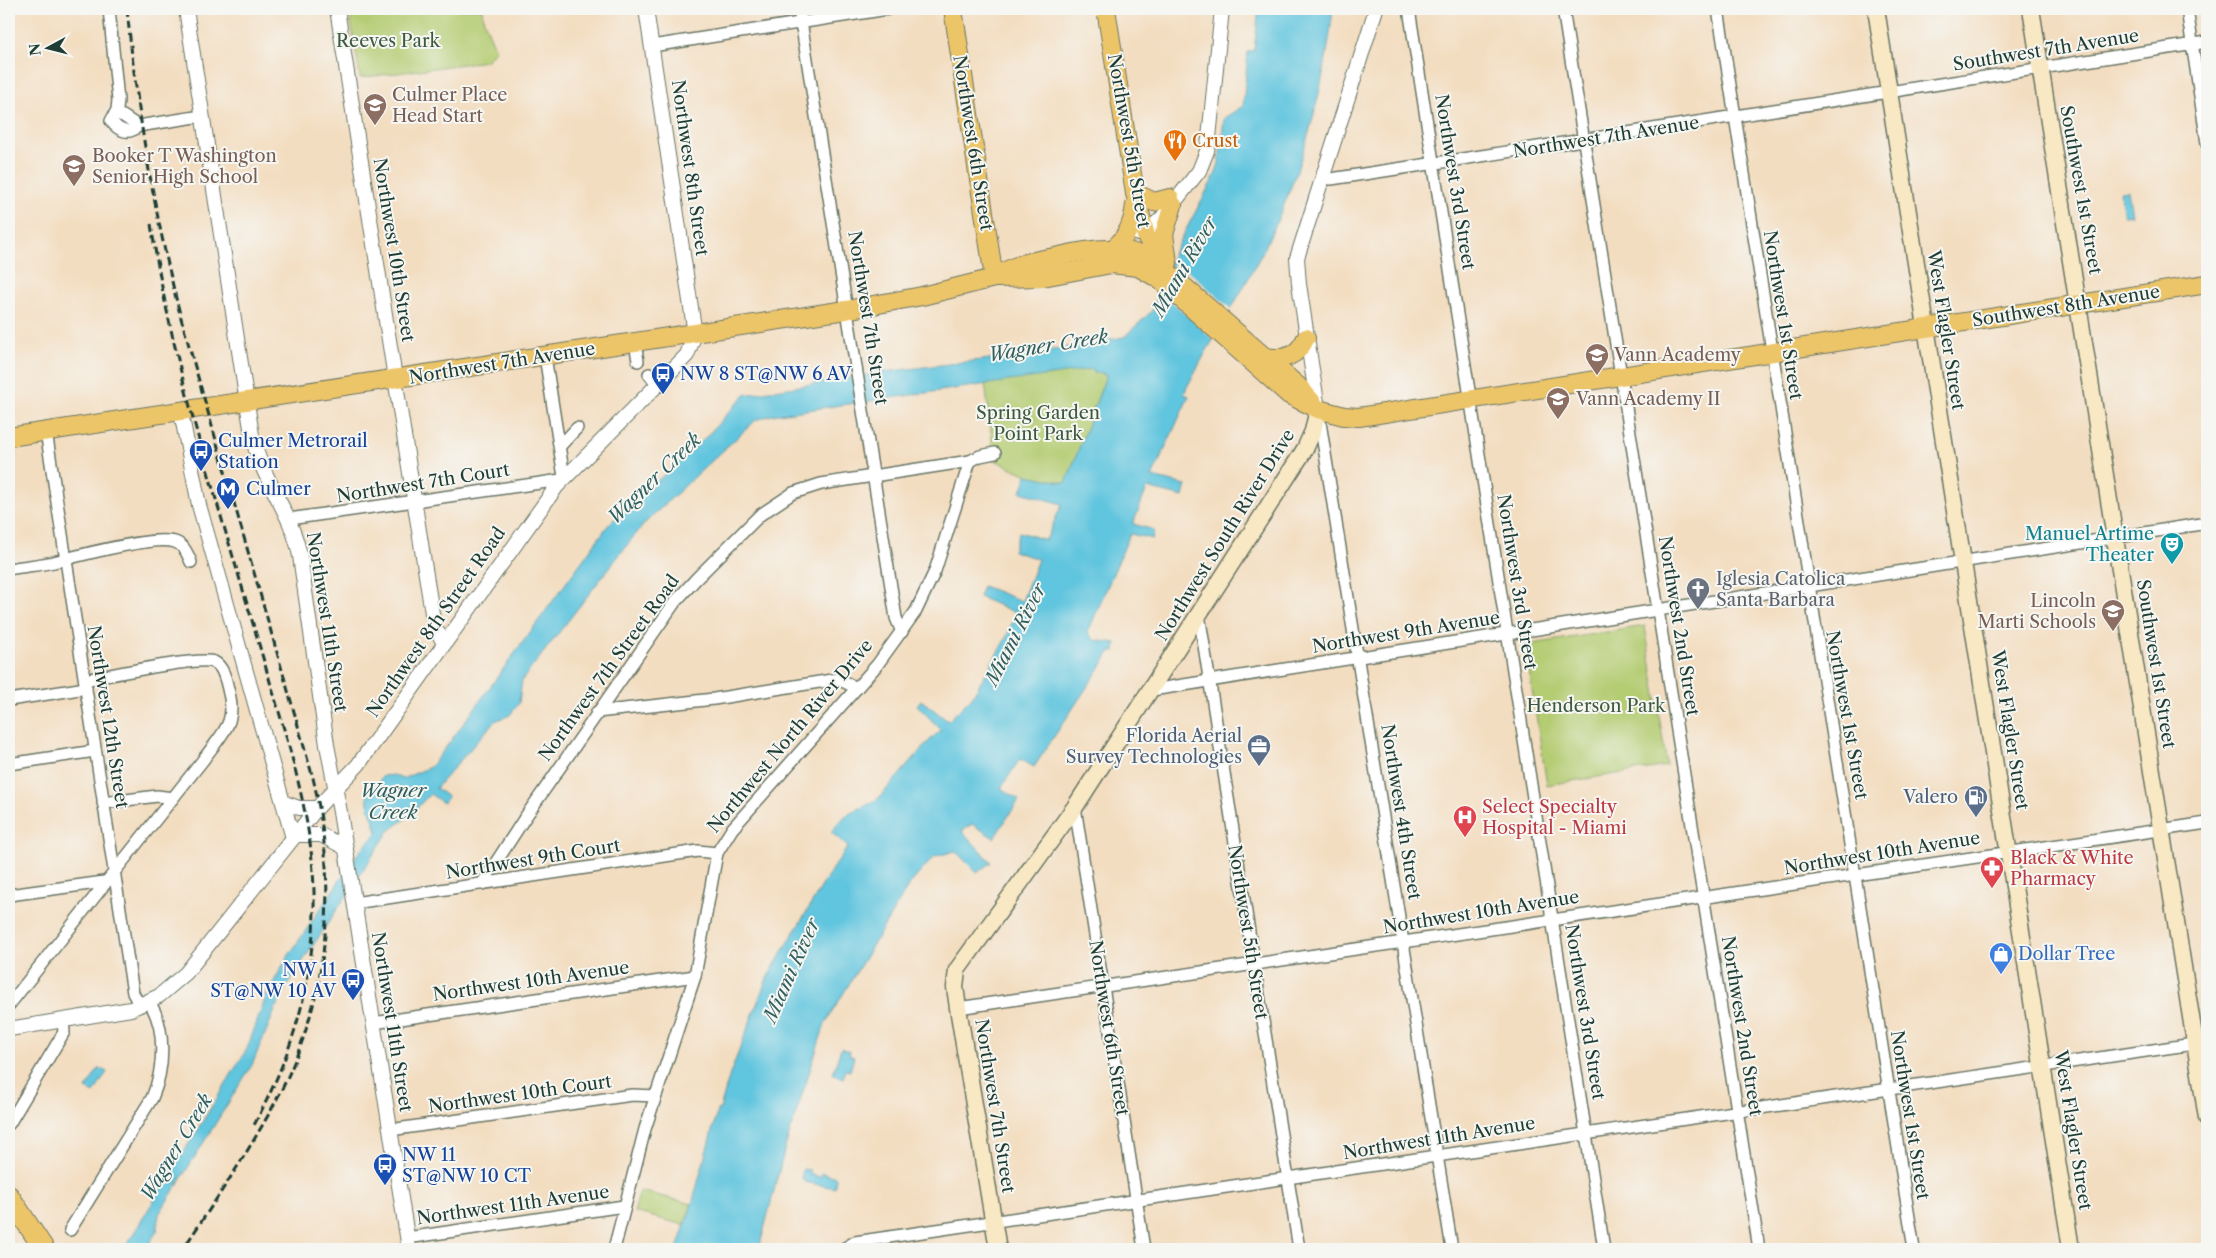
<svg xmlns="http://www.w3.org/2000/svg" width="2216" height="1258" font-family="'Libre Caslon Text',serif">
<rect width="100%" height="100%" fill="#f6f6f2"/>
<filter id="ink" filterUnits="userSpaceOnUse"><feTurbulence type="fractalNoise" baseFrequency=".02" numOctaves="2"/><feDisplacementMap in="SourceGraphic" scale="10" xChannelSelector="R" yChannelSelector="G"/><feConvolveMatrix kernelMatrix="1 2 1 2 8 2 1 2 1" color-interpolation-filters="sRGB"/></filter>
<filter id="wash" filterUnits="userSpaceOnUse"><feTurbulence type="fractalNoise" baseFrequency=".0096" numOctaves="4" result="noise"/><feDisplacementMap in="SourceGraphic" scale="20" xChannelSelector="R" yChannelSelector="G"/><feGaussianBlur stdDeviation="1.12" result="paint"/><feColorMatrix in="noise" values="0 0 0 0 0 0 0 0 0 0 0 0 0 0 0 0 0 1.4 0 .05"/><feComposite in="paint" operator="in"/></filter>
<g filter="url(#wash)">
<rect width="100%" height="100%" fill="#f3ddc0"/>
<g fill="#b4cc72" stroke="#6a8453">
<path d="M349,9H482L484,21L496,50L486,61L360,78Z"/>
<path d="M1093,368L1106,376L1066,483L1027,475L990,458L992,439L985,383Z"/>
<path d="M1645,626L1667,766L1547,785L1525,645Z"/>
<path d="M640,1191L692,1204L684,1225L634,1212Z"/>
</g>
<g fill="#61c5de" stroke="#408189">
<path d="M1259,9H1333C1324,93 1300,179 1261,255C1238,300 1210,342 1187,387L1184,394L1189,396L1152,477L1186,485L1183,497L1147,488L1133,524L1154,530L1152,539L1130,534L1088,632L1094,640L1116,643L1115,651H1111L1034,767L1020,759L1001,788L1019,800L994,838L972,824L962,831L991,862L977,873L955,851L934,857L909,885L825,1024L786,1144L759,1249H677L692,1204L718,1109H720L730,1074L767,978L832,869L848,847L831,832L845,816L878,799L929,741L941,730L917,705L921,700L948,721L972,697L1006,638L1016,613L979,597L983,586L1022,601L1038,559L1013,551L1019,532L1046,540L1062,504L1021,492L1027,475L1066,483L1106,376L1103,373H1094L1093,369L772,415L756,420L646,522L631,540L522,680L519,703L510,715L495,721L436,788L448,797L443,803L430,794L409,816L389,831L283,991L252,1065L159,1214L157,1231L146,1249H124L247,1049L267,994L287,958L359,852L377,833C375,820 368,810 367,797L383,776L394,775L402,779L430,767L447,746L609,524L702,441L745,395L892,371L1030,354L1124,337L1152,311L1174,252L1215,175L1219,163L1224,118L1243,106L1248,52L1254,50Z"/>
<path d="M2128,191L2132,215L2124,216L2120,192Z"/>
<path d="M841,1048L850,1051L849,1055L854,1057L850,1071L846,1070L843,1078L833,1074Z"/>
<path d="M99,1068L107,1072L94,1093L86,1089Z"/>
<path d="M803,1169L810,1170L809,1174L821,1177L822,1173L836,1177L835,1188L804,1182V1179L801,1178Z"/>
</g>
<path fill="#f3ddc0" d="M1176,260L1232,310L1214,340L1158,289Z"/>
</g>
<g filter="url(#ink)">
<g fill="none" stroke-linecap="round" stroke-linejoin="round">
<g stroke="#697565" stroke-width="14">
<g id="minor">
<path d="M109,9L118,100L117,110L111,121C118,130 128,136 138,126L202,116"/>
<path d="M799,9L896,618L902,632"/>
<path d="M1409,9L1604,1249"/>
<path d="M1563,9L1759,1249"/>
<path d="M1718,9L1914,1249"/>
<path d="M2187,9L2207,143"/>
<path d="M652,46L888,9"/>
<path d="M115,114L123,116L138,126"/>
<path d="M1322,178L1331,179L1449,161L2207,42"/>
<path d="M635,342L638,361"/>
<path d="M545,356L564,477"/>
<path d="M649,374L659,386"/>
<path d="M1319,416L1452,1249"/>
<path d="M46,431L133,993L140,1006"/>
<path d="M560,446L577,428"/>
<path d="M289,519L561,480"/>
<path d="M9,569C24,566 40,565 54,562C77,556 155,535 175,542C184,545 187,553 191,562"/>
<path d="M1199,614L1299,1249"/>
<path d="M1152,690L2207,523"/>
<path d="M9,700L86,688"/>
<path d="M597,712L714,699L838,679L857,688"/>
<path d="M9,764L95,751"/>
<path d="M103,803L157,796L173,798"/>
<path d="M1075,807L1144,1249"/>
<path d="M482,884L524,819L675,602L696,579L760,515L793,493L821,484L970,461L980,456L995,453"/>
<path d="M9,895L104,882"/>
<path d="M354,903L698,851L717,853"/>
<path d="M9,1005L203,760C222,733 238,724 228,689C226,680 223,666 214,662C199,656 106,676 85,680"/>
<path d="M958,1008L2207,823"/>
<path d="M373,1023L695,976"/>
<path d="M9,1124L64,1032L63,1020"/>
<path d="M390,1130L632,1095L656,1096"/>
<path d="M70,1230L152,1098C164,1070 167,1028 149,1002"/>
<path d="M407,1238L624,1206"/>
<path d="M614,1249L645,1129L695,976L717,853L732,829L877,665L916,611L935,571L970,461"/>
<path d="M843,1249L855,1242L2207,1042"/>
</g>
</g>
<g stroke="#697565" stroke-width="16">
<g id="tertiary">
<path d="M186,9L252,435C261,479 292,512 300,556L327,745L340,812L409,1249"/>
<path d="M337,9L434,626L444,643"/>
<path d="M1138,234L1151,228L1161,219L1199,171L1207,151L1209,138L1222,9"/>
<path d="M1318,409L1299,284L1297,258L1376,9"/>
<path d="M181,412L199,505L293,838"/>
<path d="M285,803L299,808H317"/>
<path d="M296,835H321L346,848"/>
<path d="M9,1029L131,1009L159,996L186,973L317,808L358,765L557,486L687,355L695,334L646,9"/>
</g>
</g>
<g stroke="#697565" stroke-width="19">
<g id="secondary">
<path d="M1876,9L2071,1249"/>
<path d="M2031,9L2207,1118"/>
<path d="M998,1249L958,1008L955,987L957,970L1075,807L1305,449L1313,431L1318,409"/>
</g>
</g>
<g stroke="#697565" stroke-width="20">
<g id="primary">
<path d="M953,9L994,278"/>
<path d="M1106,9L1135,193L1146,236L1163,266"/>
<path d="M1135,193L1154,202L1170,198"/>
<path d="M1108,252C1125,242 1133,225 1135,205"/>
<path d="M1168,263L1164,234L1173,205"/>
<path d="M994,278C1017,263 1029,262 1055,257C1095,248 1130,241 1164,269L1298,386L1313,403"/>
<path d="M1265,357C1285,360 1297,357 1306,338"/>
<path d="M9,437L846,310L922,296L994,278L1043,277L1111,264L1138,267L1159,279L1289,395L1318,409L1344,416L1359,417L2207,284"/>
</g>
</g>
<g stroke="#697565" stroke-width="22">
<path id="motorway" d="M9,1196L44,1249"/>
</g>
<use href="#minor" stroke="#fff" stroke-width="11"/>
<use href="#tertiary" stroke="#fff" stroke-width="14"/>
<use href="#secondary" stroke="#f8e8c3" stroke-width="16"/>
<use href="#primary" stroke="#edc569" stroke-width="18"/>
<use href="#motorway" stroke="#edc569" stroke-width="20"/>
<g stroke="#1f3d34" stroke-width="3" stroke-dasharray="8 4" stroke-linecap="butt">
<path d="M127,9C137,113 155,217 181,318L313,778C338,885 330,993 281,1091C253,1146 217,1198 183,1249"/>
<path d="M151,224C173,370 220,510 261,651C285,735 316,820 314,908C313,989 291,1056 253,1127"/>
</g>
</g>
</g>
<defs>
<g id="school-pin" transform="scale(1.25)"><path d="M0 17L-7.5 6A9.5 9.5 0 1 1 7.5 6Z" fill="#8d6e63" stroke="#f6f6f2"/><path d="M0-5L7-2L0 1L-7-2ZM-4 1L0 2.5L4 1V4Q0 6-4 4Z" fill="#fff"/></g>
<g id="restaurant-pin" transform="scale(1.25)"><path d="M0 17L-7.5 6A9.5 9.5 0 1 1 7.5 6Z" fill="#e8710a" stroke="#f6f6f2"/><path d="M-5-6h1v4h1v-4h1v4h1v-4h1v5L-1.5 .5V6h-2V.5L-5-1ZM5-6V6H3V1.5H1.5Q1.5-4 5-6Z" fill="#fff"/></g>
<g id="bus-pin" transform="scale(1.25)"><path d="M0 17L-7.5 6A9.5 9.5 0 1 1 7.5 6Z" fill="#1a4fb4" stroke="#f6f6f2"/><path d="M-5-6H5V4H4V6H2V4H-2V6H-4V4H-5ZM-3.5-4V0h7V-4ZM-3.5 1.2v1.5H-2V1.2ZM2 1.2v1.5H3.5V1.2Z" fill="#fff"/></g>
<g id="metro-pin" transform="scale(1.25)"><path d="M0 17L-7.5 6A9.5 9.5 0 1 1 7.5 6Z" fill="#1a4fb4" stroke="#f6f6f2"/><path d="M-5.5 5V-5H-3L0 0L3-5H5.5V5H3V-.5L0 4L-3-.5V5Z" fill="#fff"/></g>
<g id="theatre-pin" transform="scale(1.25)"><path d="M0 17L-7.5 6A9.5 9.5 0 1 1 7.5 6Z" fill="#0f9aa8" stroke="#f6f6f2"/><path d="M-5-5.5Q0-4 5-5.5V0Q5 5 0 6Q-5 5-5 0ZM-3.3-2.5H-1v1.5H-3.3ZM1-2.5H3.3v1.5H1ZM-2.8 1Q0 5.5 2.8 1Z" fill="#fff"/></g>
<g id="church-pin" transform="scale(1.25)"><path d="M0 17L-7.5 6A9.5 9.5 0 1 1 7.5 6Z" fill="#6b7280" stroke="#f6f6f2"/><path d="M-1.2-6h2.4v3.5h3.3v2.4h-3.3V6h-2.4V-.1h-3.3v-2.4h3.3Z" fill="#fff"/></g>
<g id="office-pin" transform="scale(1.25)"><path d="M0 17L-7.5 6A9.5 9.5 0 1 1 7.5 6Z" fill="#5c6f8a" stroke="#f6f6f2"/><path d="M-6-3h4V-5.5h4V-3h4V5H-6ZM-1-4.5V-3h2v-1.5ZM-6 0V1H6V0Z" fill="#fff"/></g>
<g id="fuel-pin" transform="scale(1.25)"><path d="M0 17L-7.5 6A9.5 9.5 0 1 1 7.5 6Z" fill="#5c6f8a" stroke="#f6f6f2"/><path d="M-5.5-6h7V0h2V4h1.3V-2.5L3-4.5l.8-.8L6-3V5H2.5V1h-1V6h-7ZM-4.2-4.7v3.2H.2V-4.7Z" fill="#fff"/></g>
<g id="hospital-pin" transform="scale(1.25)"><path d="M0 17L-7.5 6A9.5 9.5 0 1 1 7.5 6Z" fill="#e0444e" stroke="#f6f6f2"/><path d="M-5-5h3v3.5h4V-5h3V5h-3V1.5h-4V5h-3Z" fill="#fff"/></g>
<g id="pharmacy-pin" transform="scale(1.25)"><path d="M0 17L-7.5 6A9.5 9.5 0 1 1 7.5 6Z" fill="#e0444e" stroke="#f6f6f2"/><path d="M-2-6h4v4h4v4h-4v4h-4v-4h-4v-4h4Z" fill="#fff"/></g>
<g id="shop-pin" transform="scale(1.25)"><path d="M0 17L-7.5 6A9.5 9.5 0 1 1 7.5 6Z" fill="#3f7fe0" stroke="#f6f6f2"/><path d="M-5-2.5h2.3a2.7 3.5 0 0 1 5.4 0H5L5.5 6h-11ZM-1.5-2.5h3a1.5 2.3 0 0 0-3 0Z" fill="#fff"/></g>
</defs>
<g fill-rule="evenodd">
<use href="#school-pin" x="375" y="105"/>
<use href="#restaurant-pin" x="1175" y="141"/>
<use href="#school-pin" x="74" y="166"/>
<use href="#school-pin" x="1597" y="355"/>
<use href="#bus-pin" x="663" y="374"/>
<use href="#school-pin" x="1558" y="399"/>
<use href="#bus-pin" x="201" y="451"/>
<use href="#metro-pin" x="228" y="489"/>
<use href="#theatre-pin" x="2172" y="544"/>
<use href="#church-pin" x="1698" y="589"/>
<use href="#school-pin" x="2113" y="611"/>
<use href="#office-pin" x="1259" y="746"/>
<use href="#fuel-pin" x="1976" y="797"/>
<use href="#hospital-pin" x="1465" y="817"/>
<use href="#pharmacy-pin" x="1992" y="868"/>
<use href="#shop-pin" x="2001" y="954"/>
<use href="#bus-pin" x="353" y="980"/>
<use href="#bus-pin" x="385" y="1165"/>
</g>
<g text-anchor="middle" stroke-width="4" stroke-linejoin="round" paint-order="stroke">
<g font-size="18" fill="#3d5a40" stroke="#f6f6f2">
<text x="388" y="47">Reeves Park</text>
<text x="1038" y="419">Spring Garden<tspan x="1038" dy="21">Point Park</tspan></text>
<text x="1596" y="712">Henderson Park</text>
</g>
<g font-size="18" fill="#1f3d34" stroke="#f6f6f2">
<text transform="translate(2046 50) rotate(-9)" y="6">Southwest 7th Avenue</text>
<text transform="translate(1606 137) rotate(-9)" y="6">Northwest 7th Avenue</text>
<text transform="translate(1129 141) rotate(80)" y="6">Northwest 5th Street</text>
<text transform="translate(973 143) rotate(81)" y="6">Northwest 6th Street</text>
<text transform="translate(690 168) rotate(82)" y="6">Northwest 8th Street</text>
<text transform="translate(1455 182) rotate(81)" y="6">Northwest 3rd Street</text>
<text transform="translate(2081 190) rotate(80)" y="6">Southwest 1st Street</text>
<text transform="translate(394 250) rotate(81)" y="6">Northwest 10th Street</text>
<text transform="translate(2066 306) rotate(-9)" y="6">Southwest 8th Avenue</text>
<text transform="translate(1783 315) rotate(81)" y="6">Northwest 1st Street</text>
<text transform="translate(868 318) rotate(81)" y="6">Northwest 7th Street</text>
<text transform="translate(1946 330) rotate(81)" y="6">West Flagler Street</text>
<text transform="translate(502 363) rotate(-9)" y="6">Northwest 7th Avenue</text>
<text transform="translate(423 483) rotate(-9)" y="6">Northwest 7th Court</text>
<text transform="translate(1225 535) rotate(-58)" y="6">Northwest South River Drive</text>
<text transform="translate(1517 582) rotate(81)" y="6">Northwest 3rd Street</text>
<text transform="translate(327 622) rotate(81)" y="6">Northwest 11th Street</text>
<text transform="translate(436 622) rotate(-55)" y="6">Northwest 8th Street Road</text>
<text transform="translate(1679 626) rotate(81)" y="6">Northwest 2nd Street</text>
<text transform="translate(1406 632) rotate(-9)" y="6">Northwest 9th Avenue</text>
<text transform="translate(2156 664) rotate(81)" y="6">Southwest 1st Street</text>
<text transform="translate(609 668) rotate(-54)" y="6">Northwest 7th Street Road</text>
<text transform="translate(1847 715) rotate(80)" y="6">Northwest 1st Street</text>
<text transform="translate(108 717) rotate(81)" y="6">Northwest 12th Street</text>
<text transform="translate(2010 730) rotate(81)" y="6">West Flagler Street</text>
<text transform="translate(790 736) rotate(-50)" y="6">Northwest North River Drive</text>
<text transform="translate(1401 812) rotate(81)" y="6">Northwest 4th Street</text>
<text transform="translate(1882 853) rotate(-9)" y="6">Northwest 10th Avenue</text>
<text transform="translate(533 859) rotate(-9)" y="6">Northwest 9th Court</text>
<text transform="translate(1481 912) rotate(-9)" y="6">Northwest 10th Avenue</text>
<text transform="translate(1248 932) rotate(81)" y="6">Northwest 5th Street</text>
<text transform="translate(531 981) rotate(-8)" y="6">Northwest 10th Avenue</text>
<text transform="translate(1585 1012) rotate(81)" y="6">Northwest 3rd Street</text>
<text transform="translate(392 1022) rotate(81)" y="6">Northwest 11th Street</text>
<text transform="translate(1742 1026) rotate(81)" y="6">Northwest 2nd Street</text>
<text transform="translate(1109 1028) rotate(81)" y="6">Northwest 6th Street</text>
<text transform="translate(520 1094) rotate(-8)" y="6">Northwest 10th Court</text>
<text transform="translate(995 1106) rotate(81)" y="6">Northwest 7th Street</text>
<text transform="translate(1910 1115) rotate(81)" y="6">Northwest 1st Street</text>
<text transform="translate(2073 1130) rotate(81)" y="6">West Flagler Street</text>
<text transform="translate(1439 1138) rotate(-9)" y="6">Northwest 11th Avenue</text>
<text transform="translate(513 1205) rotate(-8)" y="6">Northwest 11th Avenue</text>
</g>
<g font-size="18" fill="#785e54" stroke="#f6f6f2" text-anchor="start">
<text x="392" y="101">Culmer Place<tspan x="392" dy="21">Head Start</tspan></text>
<text x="92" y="162">Booker T Washington<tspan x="92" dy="21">Senior High School</tspan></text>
<text x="1614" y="361">Vann Academy</text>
<text x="1576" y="405">Vann Academy II</text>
<text x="2096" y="607" text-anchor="end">Lincoln<tspan x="2096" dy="21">Marti Schools</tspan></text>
</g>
<g font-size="18" fill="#c56008" stroke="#f6f6f2" text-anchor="start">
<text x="1192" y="147">Crust</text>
</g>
<g font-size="18" fill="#164399" stroke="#f6f6f2" text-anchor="start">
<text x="680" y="380">NW 8 ST@NW 6 AV</text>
<text x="218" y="447">Culmer Metrorail<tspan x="218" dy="21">Station</tspan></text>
<text x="246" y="495">Culmer</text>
<text x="336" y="976" text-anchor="end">NW 11<tspan x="336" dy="21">ST@NW 10 AV</tspan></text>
<text x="402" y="1161">NW 11<tspan x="402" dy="21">ST@NW 10 CT</tspan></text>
</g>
<g font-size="18" fill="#0d838f" stroke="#f6f6f2" text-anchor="end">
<text x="2154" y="540">Manuel Artime<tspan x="2154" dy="21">Theater</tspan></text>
</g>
<g font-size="18" fill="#5b616d" stroke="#f6f6f2" text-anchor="start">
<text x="1716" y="585">Iglesia Catolica<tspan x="1716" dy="21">Santa Barbara</tspan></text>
</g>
<g font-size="18" fill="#4e5e75" stroke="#f6f6f2" text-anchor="end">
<text x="1242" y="742">Florida Aerial<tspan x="1242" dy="21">Survey Technologies</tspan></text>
<text x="1958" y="803">Valero</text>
</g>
<g font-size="18" fill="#be3a42" stroke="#f6f6f2" text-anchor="start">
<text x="1482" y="813">Select Specialty<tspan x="1482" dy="21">Hospital - Miami</tspan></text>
<text x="2010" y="864">Black &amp; White<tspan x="2010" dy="21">Pharmacy</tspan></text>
</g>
<g font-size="18" fill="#366cbe" stroke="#f6f6f2" text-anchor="start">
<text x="2018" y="960">Dollar Tree</text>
</g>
<g font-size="19" font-style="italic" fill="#305f5e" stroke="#f6f6f2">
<text transform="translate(1184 266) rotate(-60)" y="7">Miami River</text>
<text transform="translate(1048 345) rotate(-9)" y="7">Wagner Creek</text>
<text transform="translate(654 478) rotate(-44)" y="7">Wagner Creek</text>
<text transform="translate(1015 634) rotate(-63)" y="7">Miami River</text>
<text x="393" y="797">Wagner<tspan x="393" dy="22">Creek</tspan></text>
<text transform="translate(791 970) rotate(-66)" y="7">Miami River</text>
<text transform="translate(176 1147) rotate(-59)" y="7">Wagner Creek</text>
</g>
</g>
<rect width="2216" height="1258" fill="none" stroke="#f6f6f2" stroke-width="30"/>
<g transform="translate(48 48) rotate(263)" stroke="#f6f6f2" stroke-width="4" paint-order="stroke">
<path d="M0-4L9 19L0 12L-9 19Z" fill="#1f3d34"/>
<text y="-8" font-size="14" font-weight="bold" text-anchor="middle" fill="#1f3d34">N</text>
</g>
</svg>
